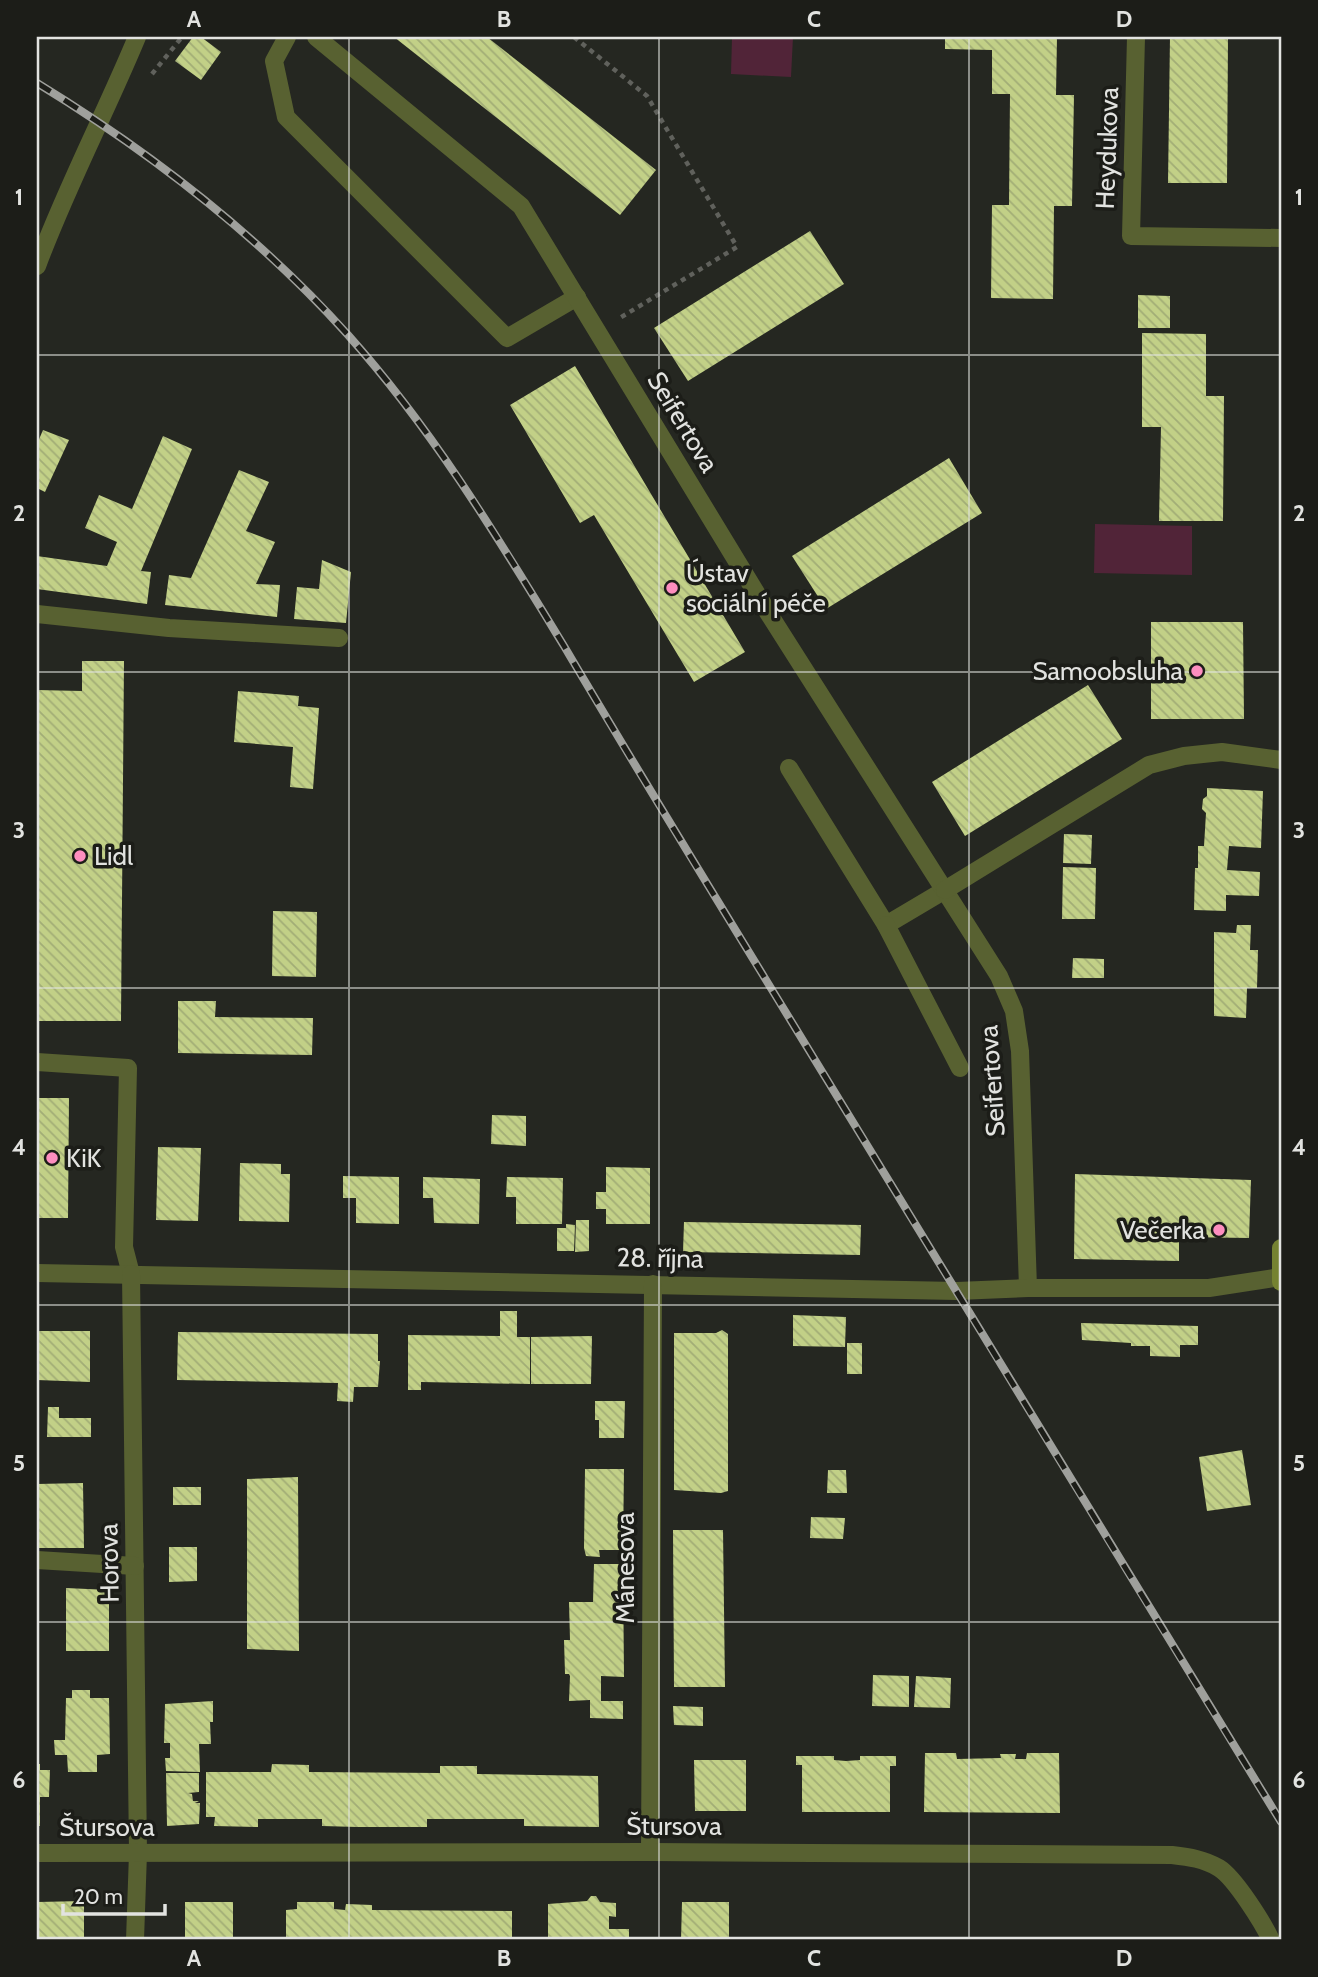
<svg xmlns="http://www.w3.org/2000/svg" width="1318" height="1977" font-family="Cabin,sans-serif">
<defs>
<pattern id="building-back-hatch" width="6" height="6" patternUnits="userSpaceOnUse" patternTransform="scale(1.75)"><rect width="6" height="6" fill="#c2d087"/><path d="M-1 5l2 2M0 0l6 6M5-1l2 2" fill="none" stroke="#a2ad76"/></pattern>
</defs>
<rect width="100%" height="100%" fill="#252721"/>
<g fill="#512438">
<path d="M732,37H793L791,77L731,74Z"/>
<path d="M1095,524L1192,526V575L1094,573Z"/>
</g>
<g fill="url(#building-back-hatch)">
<path d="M193,37H201L221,52L201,80L175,61Z"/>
<path d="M394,37H487L656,170L620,215Z"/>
<path d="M945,37H1057L1056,95H1074L1072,206H1054L1053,299L991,298L992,205H1009L1010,94H992V50L945,49Z"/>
<path d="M1170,37H1228L1227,183H1168Z"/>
<path d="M810,231L844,284L688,381L654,328Z"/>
<path d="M1138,295L1170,296V328H1138Z"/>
<path d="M1142,333L1206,334V396H1224L1223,521H1159L1161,427H1142Z"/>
<path d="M575,366L745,652L694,682L594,515L580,523L510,405Z"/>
<path d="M43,430L69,440L45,492L37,488V444Z"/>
<path d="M163,436L192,449L141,571L151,572L147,604L37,589V556L107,566L117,542L85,528L99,495L132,509Z"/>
<path d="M949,458L982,513L826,609L792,556Z"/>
<path d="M239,470L269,482L246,531L275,542L256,584L280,585L277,617L165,605L169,575L191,578Z"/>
<path d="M322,560L351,572L346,623L294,619L297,587L319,589Z"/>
<path d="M1151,622H1243L1244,719H1151Z"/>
<path d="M82,661H124L121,1021H37V690L82,691Z"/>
<path d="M1088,685L1122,739L965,836L932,782Z"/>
<path d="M238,691L299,696L298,706L319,708L313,789L290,787L293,747L234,742Z"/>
<path d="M1207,788L1263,791L1261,848L1229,846L1227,870L1260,872L1259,896L1226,895V911L1194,910L1195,868H1198V846H1204L1206,813L1202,809L1203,799L1207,796Z"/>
<path d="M1064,834L1092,835L1091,864L1063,863Z"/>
<path d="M1063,867L1096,868L1095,919H1062Z"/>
<path d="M273,911L317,912L316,977L272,976Z"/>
<path d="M1237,925H1251L1250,950H1258L1257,988H1247L1246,1018L1214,1016V932L1236,933Z"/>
<path d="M1073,958L1104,959V978H1072Z"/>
<path d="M178,1001H216L215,1017L313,1018L312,1055L178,1053Z"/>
<path d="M37,1098H69L68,1218H37Z"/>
<path d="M492,1115L526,1116V1146L491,1144Z"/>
<path d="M158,1147L201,1148L198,1221L156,1220Z"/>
<path d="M240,1163L281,1164V1174H290L289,1222L239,1221Z"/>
<path d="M606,1167L650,1168V1224H606V1209H596V1192H606Z"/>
<path d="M1075,1174L1251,1180L1249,1238L1179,1237V1261L1074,1259Z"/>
<path d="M343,1176L399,1177V1224L356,1223V1198H343Z"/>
<path d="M423,1177L480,1179L479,1224L434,1223L433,1198H423Z"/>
<path d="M507,1177L563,1178L562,1224H516V1197H506Z"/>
<path d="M576,1220H589V1251L575,1252Z"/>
<path d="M684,1222L861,1225L860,1255L683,1252Z"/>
<path d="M566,1224L575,1225L574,1251H557V1228H566Z"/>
<path d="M500,1311H517V1337H530V1384L421,1382V1390H408V1335L500,1336Z"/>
<path d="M793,1315L846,1317L845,1347L793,1346Z"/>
<path d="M1081,1323L1198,1326V1345H1180V1357L1150,1356V1346H1131V1343L1082,1340Z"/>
<path d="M722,1330L728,1334V1491L721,1493L674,1490V1333H716Z"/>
<path d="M37,1331H90V1382L37,1380Z"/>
<path d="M178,1332L378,1334V1361H380L378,1387H354L353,1402L337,1401L338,1383L177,1380Z"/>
<path d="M592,1336L591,1384H531V1337Z"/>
<rect x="847" y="1343" width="15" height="31"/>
<path d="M595,1401H625L624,1438H599V1420H595Z"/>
<path d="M48,1407H59V1418H91V1437H47Z"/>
<path d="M1242,1450L1251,1505L1207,1511L1199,1457Z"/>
<path d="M585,1469H624L623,1550H599L600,1557L586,1556L584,1548Z"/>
<path d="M828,1470H846L847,1493H827Z"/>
<path d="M298,1477L299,1651L247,1649V1479Z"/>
<path d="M83,1483L84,1548H37V1484Z"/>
<rect x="173" y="1487" width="28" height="18"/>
<path d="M811,1517L845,1518L843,1539L810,1538Z"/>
<path d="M673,1530H723L725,1687H674Z"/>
<path d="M169,1547H197V1581L169,1582Z"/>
<path d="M594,1564H623L624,1677L601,1676V1701H623V1719L590,1718V1700L569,1701L570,1676L569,1674H565L564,1640H570L569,1602H593Z"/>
<path d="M66,1588L109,1590V1651H66Z"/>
<path d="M873,1675L909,1676V1707L872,1706Z"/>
<path d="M916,1676L951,1678L950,1708L914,1707Z"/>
<path d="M72,1690H90V1698H109L110,1754L97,1755V1772H68L67,1755H55L54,1740H65L66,1698H72Z"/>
<path d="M213,1701V1722H210L211,1744H199L200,1772L166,1771L165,1758H170V1743H164L165,1704Z"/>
<path d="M673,1706L703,1707V1726L674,1725Z"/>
<path d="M925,1753H956L957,1759L1001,1758L1000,1754H1016L1015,1759H1026L1027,1753H1059L1060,1813L924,1812Z"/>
<path d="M796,1756H834V1760L846,1761L860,1760V1756H896V1766H890V1812H802V1765H796Z"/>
<path d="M694,1760H746V1811H695Z"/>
<path d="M37,1764H40V1770H50L49,1797H40V1826H37Z"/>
<path d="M272,1764L309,1765V1772L440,1773V1766H477V1774L598,1776L599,1827L524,1826V1819H427V1827H357L322,1826V1819H258V1827L214,1826L215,1817H206V1772H271Z"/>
<path d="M166,1773H199V1792L188,1793L192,1794L193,1801H199L195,1803H200L199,1824L167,1826Z"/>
<path d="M591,1896H596L600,1902L616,1903V1917L609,1916V1929H629V1940H548V1904L587,1901Z"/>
<path d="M84,1901V1940H37V1902Z"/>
<rect x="185" y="1902" width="48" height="38"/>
<path d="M297,1902H334V1909L345,1910L346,1904L372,1905V1910L512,1911V1940H286V1910L297,1909Z"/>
<path d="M682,1902H729V1940H681Z"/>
</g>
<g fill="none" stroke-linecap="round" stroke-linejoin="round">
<g stroke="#60615c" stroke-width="4.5" stroke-dasharray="5 5" stroke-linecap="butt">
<path d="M574,37L647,96L737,247L618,319"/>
<path d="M152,74L182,37"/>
</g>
<g stroke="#586131" stroke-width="18">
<path d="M287,37L274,61L286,117L507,338L577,297"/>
<path d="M37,614L169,628L339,638"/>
<path d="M789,768L886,925L945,890"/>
<path d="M886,925L960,1068"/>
<path d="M37,1062L128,1068L124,1247L131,1274"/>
</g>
<g stroke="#586131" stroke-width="18">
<path d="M316,37L521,206L769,614L999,976L1014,1011L1020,1051L1028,1288"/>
<path d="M1136,37L1131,236L1281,238"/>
<path d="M37,266C66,188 105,114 137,37"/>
<path d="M945,890L1149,765L1184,756L1222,752L1281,760"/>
<path d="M37,1273L957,1291L1028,1288H1209L1281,1277"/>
<path d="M131,1274L138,1853L135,1940"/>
<path d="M37,1560L135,1566"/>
<path d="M650,1852L653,1284"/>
<path d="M37,1853L650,1852L1172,1855C1189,1857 1204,1859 1219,1868C1235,1878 1263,1923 1271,1940"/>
</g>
<path stroke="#758231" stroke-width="18" d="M1281,1248V1282"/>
<g stroke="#9fa09c" stroke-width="8">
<path id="rail" d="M37,83C150,152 259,236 348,335C433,430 498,538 564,646C630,758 698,869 766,980C938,1261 1109,1542 1281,1822"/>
</g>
<use href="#rail" stroke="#1c1d18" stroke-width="5" stroke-dasharray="16" stroke-linecap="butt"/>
</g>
<path fill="none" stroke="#e2e3e0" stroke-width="2" stroke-opacity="0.55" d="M349,37V1940M659,37V1940M969,37V1940M37,355H1281M37,672H1281M37,988H1281M37,1305H1281M37,1622H1281"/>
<g fill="#fd8ebf" stroke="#1c1d18" stroke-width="2.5">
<circle cx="672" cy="588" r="7"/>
<circle cx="1197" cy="671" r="7"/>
<circle cx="80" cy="856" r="7"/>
<circle cx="52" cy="1158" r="7"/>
<circle cx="1219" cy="1230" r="7"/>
</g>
<g text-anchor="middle" stroke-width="7" stroke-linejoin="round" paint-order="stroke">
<g font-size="26" fill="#e2e3e0" stroke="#1c1d18">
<text transform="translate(1107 148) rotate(-88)" y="9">Heydukova</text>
<text transform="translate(683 422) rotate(59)" y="9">Seifertova</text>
<text transform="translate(992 1081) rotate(-94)" y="9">Seifertova</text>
<text transform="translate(660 1258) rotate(1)" y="9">28. října</text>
<text transform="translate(109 1563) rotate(-91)" y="9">Horova</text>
<text transform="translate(625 1568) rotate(-90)" y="9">Mánesova</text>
<text x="674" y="1835">Štursova</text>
<text x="107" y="1836">Štursova</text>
</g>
<g font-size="26" fill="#e2e3e0" stroke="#1c1d18" text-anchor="start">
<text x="686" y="582">Ústav<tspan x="686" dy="30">sociální péče</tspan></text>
<text x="1183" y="680" text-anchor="end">Samoobsluha</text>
<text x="94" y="865">Lidl</text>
<text x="66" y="1167">KiK</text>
<text x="1205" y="1239" text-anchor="end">Večerka</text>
</g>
</g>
<rect width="1318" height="1977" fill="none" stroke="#1c1d18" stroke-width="77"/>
<path d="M63 1904v10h102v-10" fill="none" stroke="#e2e3e0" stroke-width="3.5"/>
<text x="74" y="1904" font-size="21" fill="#e2e3e0" stroke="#1c1d18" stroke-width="5" paint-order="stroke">20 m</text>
<rect x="38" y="38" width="1242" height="1900" fill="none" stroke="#e2e3e0" stroke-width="2.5"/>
<g font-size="23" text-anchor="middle" font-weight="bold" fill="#e2e3e0">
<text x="194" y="27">A</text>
<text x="504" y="27">B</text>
<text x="814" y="27">C</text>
<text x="1124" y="27">D</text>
<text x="19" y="205">1</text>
<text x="1299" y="205">1</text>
<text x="19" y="521">2</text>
<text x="1299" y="521">2</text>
<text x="19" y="838">3</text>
<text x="1299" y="838">3</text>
<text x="19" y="1155">4</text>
<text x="1299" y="1155">4</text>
<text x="19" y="1471">5</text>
<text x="1299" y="1471">5</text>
<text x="19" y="1788">6</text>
<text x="1299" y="1788">6</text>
<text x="194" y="1966">A</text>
<text x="504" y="1966">B</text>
<text x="814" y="1966">C</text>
<text x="1124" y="1966">D</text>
</g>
</svg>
